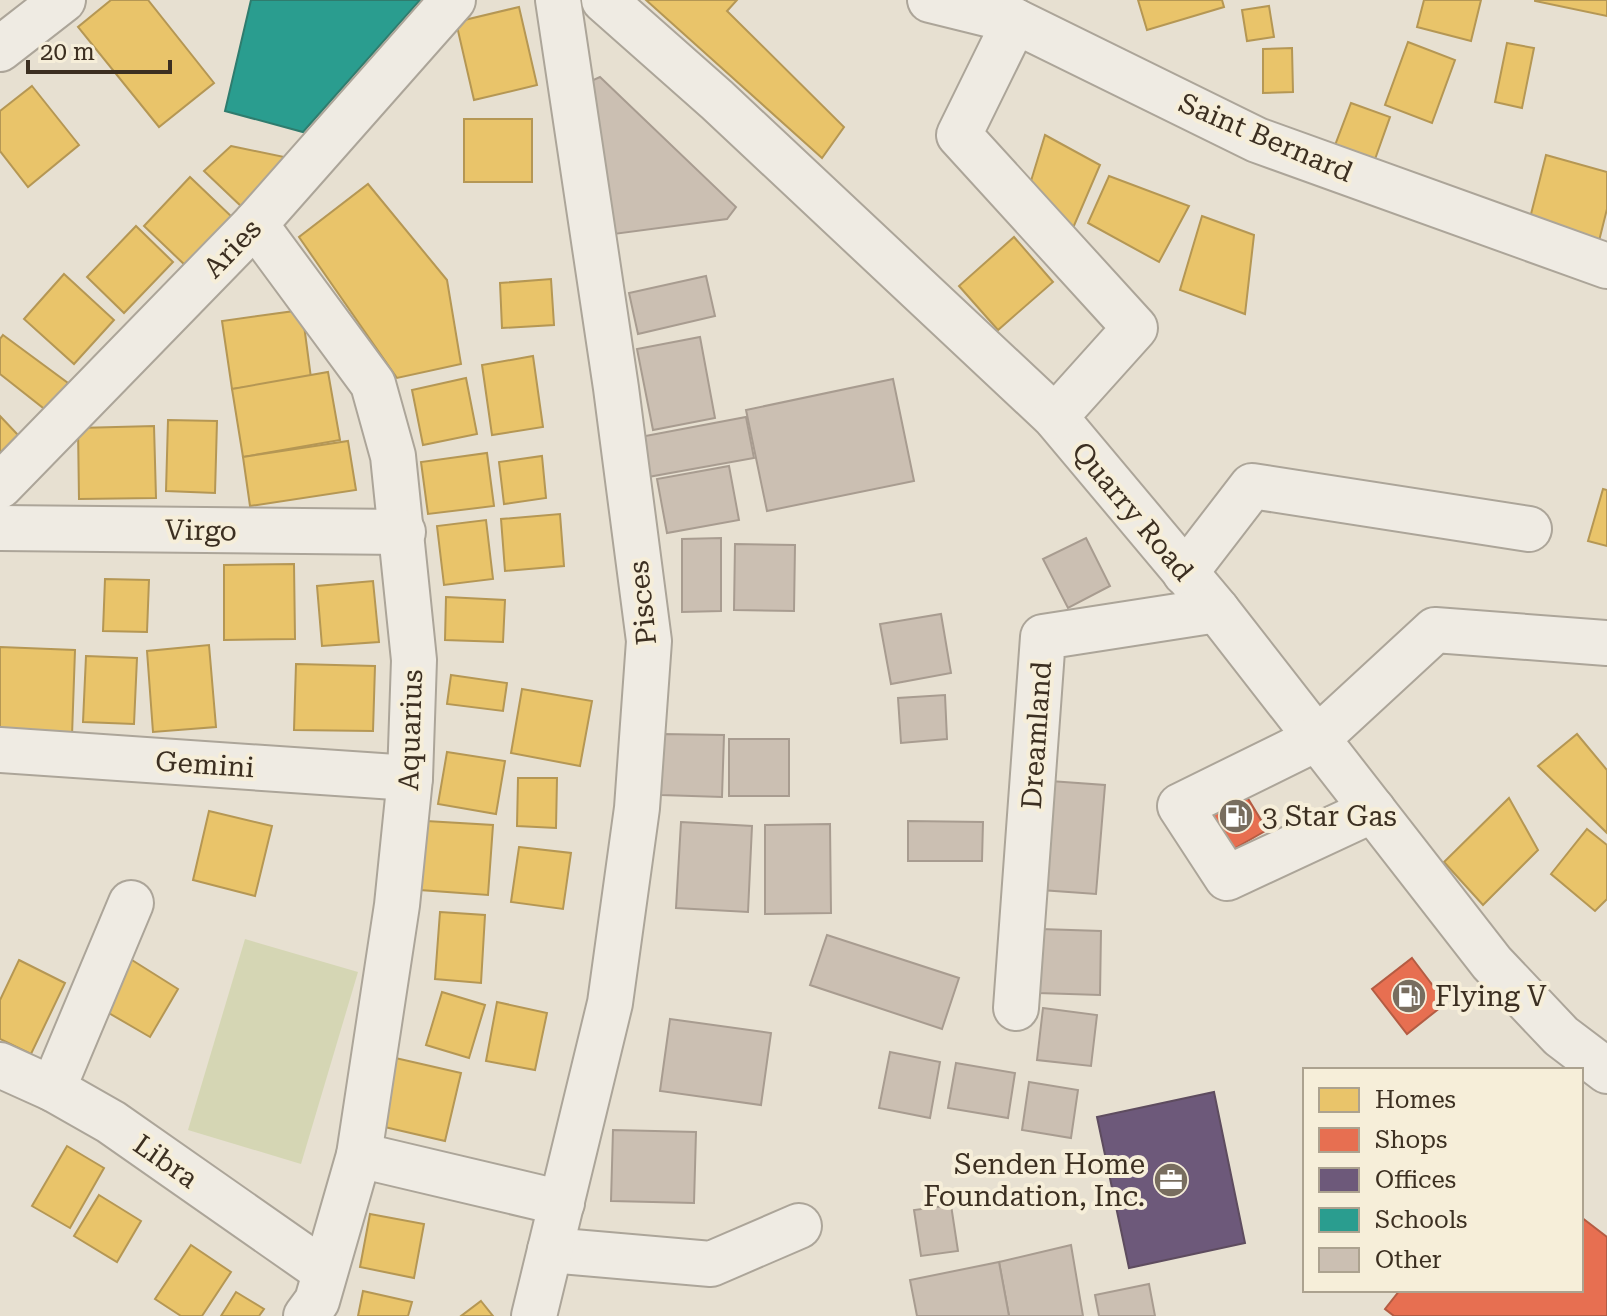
<svg xmlns="http://www.w3.org/2000/svg" width="1607" height="1316" font-family="'Roboto Serif',serif">
<rect width="100%" height="100%" fill="#e7e0d1"/>
<path fill="#d5d6b4" d="M245,939L358,972L301,1164L188,1130Z"/>
<g fill="#e9c46a" stroke="#b59754" stroke-width="2">
<path d="M111,0H148L214,83L159,127L78,27Z"/>
<path d="M646,0H737L727,11L844,127L822,158Z"/>
<path d="M1138,0H1222L1224,7L1147,30Z"/>
<path d="M1424,0H1481L1471,41L1417,27Z"/>
<path d="M1535,0H1607V16L1535,1Z"/>
<path d="M1269,6L1274,37L1247,41L1242,10Z"/>
<path d="M519,7L537,85L474,100L456,22Z"/>
<path d="M1408,42L1455,60L1432,123L1385,105Z"/>
<path d="M1507,43L1534,48L1522,108L1495,102Z"/>
<path d="M1292,48L1293,92L1263,93V49Z"/>
<path d="M32,86L79,145L28,187L0,151V111Z"/>
<path d="M1351,103L1390,117L1374,162L1334,148Z"/>
<rect x="464" y="119" width="68" height="63"/>
<path d="M1045,135L1100,165L1073,228L1027,194Z"/>
<path d="M231,146L294,159L243,208L204,171Z"/>
<path d="M1546,155L1607,172V209L1599,241L1529,222Z"/>
<path d="M1109,176L1189,206L1159,262L1088,223Z"/>
<path d="M190,177L233,218L187,267L144,226Z"/>
<path d="M368,184L447,280L461,364L397,378L299,237Z"/>
<path d="M1202,216L1254,235L1245,314L1180,290Z"/>
<path d="M136,226L173,262L124,313L87,277Z"/>
<path d="M1014,237L1053,282L998,330L959,286Z"/>
<path d="M64,274L114,320L74,364L24,319Z"/>
<path d="M551,279L554,325L502,328L500,283Z"/>
<path d="M302,310L311,378L232,389L222,321Z"/>
<path d="M3,335L68,383L47,411L0,374V339Z"/>
<path d="M533,356L543,427L492,435L482,365Z"/>
<path d="M328,372L340,440L243,457L232,389Z"/>
<path d="M466,378L477,434L423,445L412,390Z"/>
<path d="M0,416L18,435L0,453Z"/>
<path d="M168,420L217,421L215,493L166,491Z"/>
<path d="M154,426L156,498L79,499L78,428Z"/>
<path d="M348,441L356,490L250,506L243,457Z"/>
<path d="M487,453L494,506L428,514L421,462Z"/>
<path d="M542,456L546,498L504,504L499,462Z"/>
<path d="M1603,489L1607,490V546L1588,541Z"/>
<path d="M560,514L564,566L505,571L501,519Z"/>
<path d="M486,520L493,579L444,585L437,526Z"/>
<path d="M294,564L295,639L224,640V565Z"/>
<path d="M105,579L149,580L147,632L103,631Z"/>
<path d="M373,581L379,642L322,646L317,586Z"/>
<path d="M446,597L505,600L503,642L445,640Z"/>
<path d="M209,645L216,727L153,732L147,651Z"/>
<path d="M0,647L75,650L72,736L0,734Z"/>
<path d="M86,656L137,658L134,724L83,722Z"/>
<path d="M296,664L375,666L373,731L294,730Z"/>
<path d="M451,675L507,683L503,711L447,704Z"/>
<path d="M522,689L592,701L580,766L511,753Z"/>
<path d="M1577,734L1607,770V833L1538,766Z"/>
<path d="M447,752L505,761L496,814L438,804Z"/>
<path d="M518,778H557L556,828L517,826Z"/>
<path d="M1509,798L1538,850L1483,905L1444,862Z"/>
<path d="M209,811L272,826L255,896L193,880Z"/>
<path d="M426,821L493,825L488,895L420,890Z"/>
<path d="M1587,829L1607,845V899L1595,911L1551,874Z"/>
<path d="M519,847L571,853L563,909L511,902Z"/>
<path d="M440,912L485,915L481,983L435,979Z"/>
<path d="M124,955L178,989L150,1037L95,1005Z"/>
<path d="M19,960L65,983L31,1054L0,1039V1000Z"/>
<path d="M442,992L485,1005L469,1058L426,1045Z"/>
<path d="M497,1002L547,1013L535,1070L486,1061Z"/>
<path d="M391,1057L461,1073L445,1141L376,1125Z"/>
<path d="M67,1146L104,1168L70,1228L32,1206Z"/>
<path d="M99,1195L141,1221L117,1262L74,1236Z"/>
<path d="M370,1214L424,1224L414,1278L360,1267Z"/>
<path d="M191,1245L231,1272L202,1316H181L155,1299Z"/>
<path d="M363,1291L412,1302L408,1316H358Z"/>
<path d="M236,1292L264,1309L259,1316H221Z"/>
<path d="M481,1301L493,1316H461Z"/>
</g>
<g fill="#e76f51" stroke="#b45c43" stroke-width="2">
<path d="M1238,782L1267,830L1232,850L1205,802Z"/>
<path d="M1412,958L1446,1003L1407,1034L1372,989Z"/>
<path d="M1581,1217L1607,1237V1316H1394L1385,1309L1400,1290H1581Z"/>
</g>
<path fill="#6d597a" stroke="#5e4c5f" stroke-width="2" d="M1214,1092L1245,1243L1129,1268L1097,1117Z"/>
<path fill="#2a9d8f" stroke="#2f7c6e" stroke-width="2" d="M251,0H420L303,132L225,111Z"/>
<g fill="#cbbfb2" stroke="#a89c90" stroke-width="2">
<path d="M600,77L736,207L727,219L614,234L591,81Z"/>
<path d="M706,276L715,316L638,334L629,293Z"/>
<path d="M700,337L715,418L653,430L637,349Z"/>
<path d="M893,379L914,481L767,511L746,410Z"/>
<path d="M746,417L754,458L648,477L640,437Z"/>
<path d="M729,466L739,520L667,533L657,479Z"/>
<path d="M721,538V611L682,612V539Z"/>
<path d="M1086,538L1110,586L1068,608L1043,559Z"/>
<path d="M735,544L795,545L794,611L734,610Z"/>
<path d="M941,614L951,673L891,684L880,624Z"/>
<path d="M945,695L947,739L901,743L898,698Z"/>
<path d="M662,734L724,735L722,797L661,795Z"/>
<rect x="729" y="739" width="60" height="57"/>
<path d="M1050,781L1105,785L1096,894L1041,890Z"/>
<path d="M908,821L983,822L982,861H908Z"/>
<path d="M681,822L752,826L748,912L676,908Z"/>
<path d="M830,824L831,913L765,914V825Z"/>
<path d="M1040,929L1101,931L1100,995L1038,993Z"/>
<path d="M827,935L959,978L942,1029L810,985Z"/>
<path d="M1043,1008L1097,1015L1091,1066L1037,1060Z"/>
<path d="M670,1019L771,1033L761,1105L660,1091Z"/>
<path d="M890,1052L940,1062L930,1118L879,1108Z"/>
<path d="M956,1063L1015,1073L1008,1118L948,1108Z"/>
<path d="M1029,1082L1078,1090L1071,1138L1022,1130Z"/>
<path d="M613,1130L696,1132L694,1203L611,1201Z"/>
<path d="M951,1205L958,1251L921,1256L914,1210Z"/>
<path d="M1071,1245L1083,1316H1009L999,1262Z"/>
<path d="M999,1262L1009,1316H917L910,1280Z"/>
<path d="M1149,1284L1155,1316H1099L1095,1295Z"/>
</g>
<g fill="none" stroke-linecap="round" stroke-linejoin="round">
<g stroke="#aca599" stroke-width="48">
<g id="minor">
<path d="M604,0L717,100L1055,417L1217,610L1492,963L1561,1036L1607,1071"/>
<path d="M930,0L1015,21L1257,140L1607,266"/>
<path d="M1015,21L959,135L1135,328L1055,417"/>
<path d="M0,49L63,0"/>
<path d="M255,224L373,384L393,456L414,660L410,778L397,905L359,1155L317,1301L306,1316"/>
<path d="M0,486L255,224L453,0"/>
<path d="M0,528L403,532"/>
<path d="M1185,573L1252,486L1529,529"/>
<path d="M0,750L410,778"/>
<path d="M1373,810L1227,878L1180,806L1318,738L1435,630L1607,643"/>
<path d="M1016,1008L1043,637L1217,610"/>
<path d="M0,1065L53,1089L111,1122L324,1271"/>
<path d="M53,1089L131,903"/>
<path d="M359,1155L562,1203"/>
<path d="M550,1250L711,1264L799,1226"/>
<path d="M534,1316L610,1003L637,808L649,641L616,388L558,0"/>
</g>
</g>
<use href="#minor" stroke="#efebe3" stroke-width="44"/>
</g>
<defs>
<g id="fuel-disc" transform="scale(1.8)"><circle r="9.5" fill="#786d5f" stroke="#f6eed9"/><path d="M-5.5-6h7V0h2V4h1.3V-2.5L3-4.5l.8-.8L6-3V5H2.5V1h-1V6h-7ZM-4.2-4.7v3.2H.2V-4.7Z" fill="#fff"/></g>
<g id="office-disc" transform="scale(1.8)"><circle r="9.5" fill="#786d5f" stroke="#f6eed9"/><path d="M-6-3h4V-5.5h4V-3h4V5H-6ZM-1-4.5V-3h2v-1.5ZM-6 0V1H6V0Z" fill="#fff"/></g>
</defs>
<g fill-rule="evenodd">
<use href="#fuel-disc" x="1236" y="816"/>
<use href="#fuel-disc" x="1409" y="996"/>
<use href="#office-disc" x="1171" y="1180"/>
</g>
<g text-anchor="middle" stroke-width="8" stroke-linejoin="round" paint-order="stroke">
<g font-size="28" fill="#3c2f21" stroke="#f6eed9">
<text transform="translate(1266 137) rotate(23)" y="10">Saint Bernard</text>
<text transform="translate(232 248) rotate(-46)" y="10">Aries</text>
<text transform="translate(1133 511) rotate(50)" y="10">Quarry Road</text>
<text transform="translate(201 530) rotate(1)" y="10">Virgo</text>
<text transform="translate(642 603) rotate(-96)" y="10">Pisces</text>
<text transform="translate(410 730) rotate(-88)" y="10">Aquarius</text>
<text transform="translate(1036 735) rotate(-86)" y="10">Dreamland</text>
<text transform="translate(205 764) rotate(4)" y="10">Gemini</text>
<text transform="translate(166 1161) rotate(35)" y="10">Libra</text>
</g>
<g font-size="28" fill="#3c2f21" stroke="#f6eed9" text-anchor="start">
<text x="1262" y="826">3 Star Gas</text>
<text x="1435" y="1006">Flying V</text>
<text x="1145" y="1174" text-anchor="end">Senden Home<tspan x="1145" dy="32">Foundation, Inc.</tspan></text>
</g>
</g>
<rect x="1303" y="1068" width="280" height="224" fill="#f6eed9" stroke="#aca28f" stroke-width="2"/>
<rect x="1319" y="1088" width="40" height="24" fill="#e9c46a" stroke="#aca28f" stroke-width="2"/>
<text x="1375" y="1108" font-size="24" fill="#3c2f21">Homes</text>
<rect x="1319" y="1128" width="40" height="24" fill="#e76f51" stroke="#aca28f" stroke-width="2"/>
<text x="1375" y="1148" font-size="24" fill="#3c2f21">Shops</text>
<rect x="1319" y="1168" width="40" height="24" fill="#6d597a" stroke="#aca28f" stroke-width="2"/>
<text x="1375" y="1188" font-size="24" fill="#3c2f21">Offices</text>
<rect x="1319" y="1208" width="40" height="24" fill="#2a9d8f" stroke="#aca28f" stroke-width="2"/>
<text x="1375" y="1228" font-size="24" fill="#3c2f21">Schools</text>
<rect x="1319" y="1248" width="40" height="24" fill="#cbbfb2" stroke="#aca28f" stroke-width="2"/>
<text x="1375" y="1268" font-size="24" fill="#3c2f21">Other</text>
<path d="M28 60v12h142v-12" fill="none" stroke="#3c2f21" stroke-width="4"/>
<text x="40" y="60" font-size="24" fill="#3c2f21" stroke="#f6eed9" stroke-width="6" paint-order="stroke">20 m</text>
</svg>
